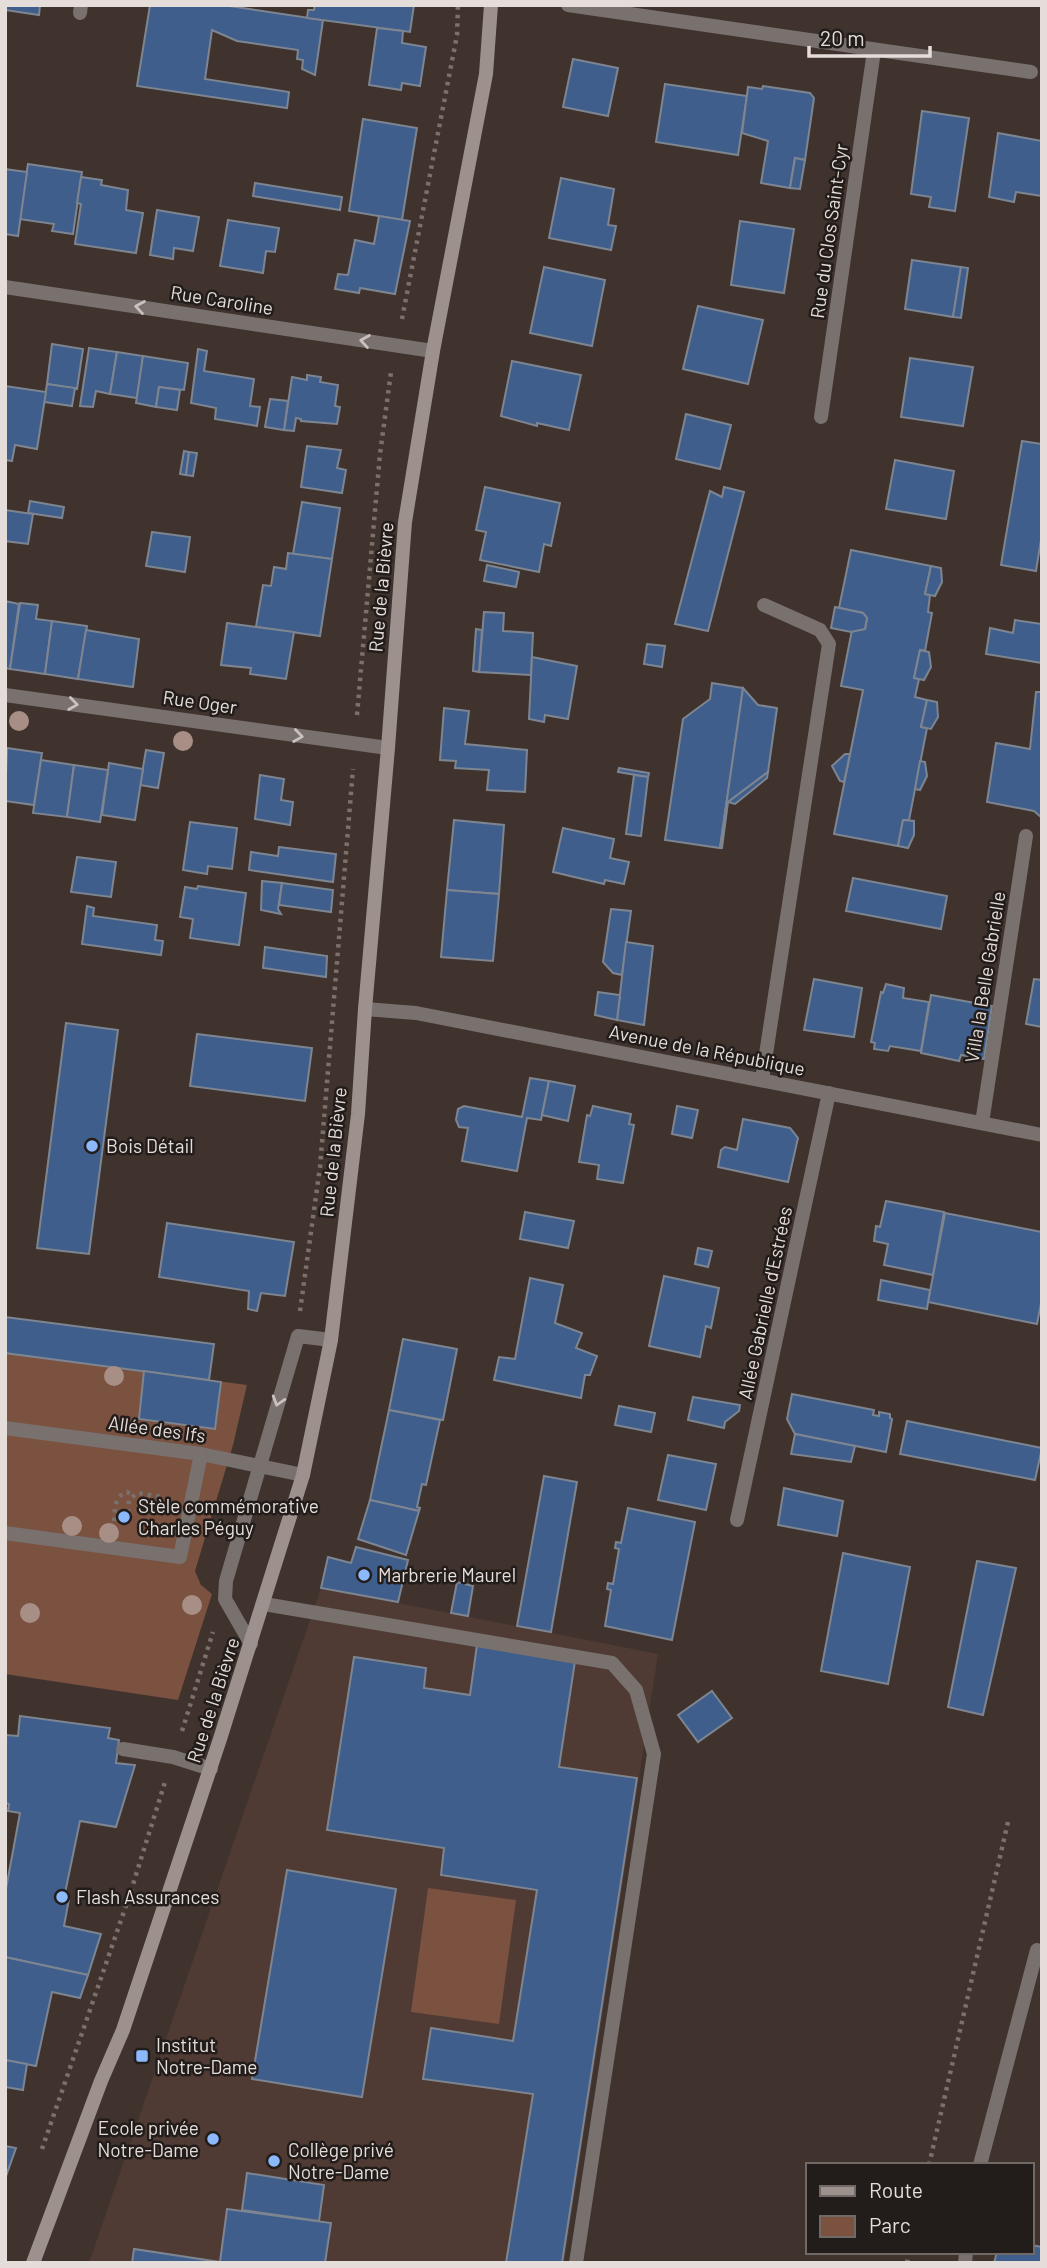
<svg xmlns="http://www.w3.org/2000/svg" width="1047" height="2268" font-family="Barlow,sans-serif">
<rect width="100%" height="100%" fill="#40332e"/>
<path fill="#4f3b34" d="M321,1588L658,1654L564,2263H89Z"/>
<g fill="#7b5140">
<path d="M5,1353L247,1385L233,1445L195,1571L201,1585L212,1594L178,1700L5,1674Z"/>
<path d="M428,1888L516,1900L499,2024L411,2012Z"/>
</g>
<g fill="#405e8b" stroke="#7d8591" stroke-width="2">
<path d="M5,5H40L39,15L5,10Z"/>
<path d="M150,5H223L323,20L315,75L302,69L303,60L297,59L298,50L237,41L212,30L205,79L289,92L287,108L137,86Z"/>
<path d="M315,5H414L410,32L307,18L308,10H314Z"/>
<path d="M377,28L403,31L402,43L426,47L420,86L402,83L401,90L369,85Z"/>
<path d="M573,59L618,68L608,116L563,107Z"/>
<path d="M665,84L747,96L738,155L656,142Z"/>
<path d="M763,86L810,93L814,98L805,160L795,158L790,188L761,183L768,141L742,133L748,87L762,89Z"/>
<path d="M922,111L969,118L955,211L929,207L931,197L911,194Z"/>
<path d="M363,119L417,128L402,220L349,211Z"/>
<path d="M998,133L1042,141V196L1016,192L1014,202L989,197Z"/>
<path d="M795,158L805,160L800,189L790,188Z"/>
<path d="M28,164L82,172L73,234L52,231L54,224L19,219Z"/>
<path d="M5,169L27,172L18,236L5,234Z"/>
<path d="M81,177L102,180L101,185L128,190L126,210L143,213L136,253L75,244L81,204L77,203Z"/>
<path d="M561,178L614,189L608,225L616,226L611,250L549,238Z"/>
<path d="M255,183L342,197L340,210L253,196Z"/>
<path d="M157,210L199,217L193,251L174,248L173,259L150,255Z"/>
<path d="M379,216L410,221L395,294L360,288L359,293L335,289L338,274L348,275L355,240L374,244Z"/>
<path d="M228,220L279,228L275,252L266,251L263,273L220,266Z"/>
<path d="M740,221L794,229L784,293L731,285Z"/>
<path d="M912,260L961,267L953,317L905,309Z"/>
<path d="M544,267L605,280L592,346L530,333Z"/>
<path d="M961,267L968,268L961,318L953,317Z"/>
<path d="M698,306L763,320L748,384L683,369Z"/>
<path d="M52,344L83,349L77,389L47,384Z"/>
<path d="M89,348L117,352L110,394L96,391L93,407L80,406Z"/>
<path d="M198,349L207,351L204,371L254,379L250,406L260,407L257,426L215,419L216,408L191,403Z"/>
<path d="M117,352L143,356L137,398L110,394Z"/>
<path d="M143,356L188,363L184,390L159,387L156,407L136,403Z"/>
<path d="M910,358L973,367L963,426L901,417Z"/>
<path d="M512,361L581,375L569,430L537,423V426L501,416Z"/>
<path d="M307,375L321,377L320,382L338,385L335,406L340,407L337,424L301,421V419L296,418L294,431L284,430L292,377L307,380Z"/>
<path d="M47,384L75,388L72,406L44,402Z"/>
<path d="M5,386L46,392L37,449L15,445L12,461L5,460Z"/>
<path d="M159,387L180,390L177,410L156,407Z"/>
<path d="M270,399L288,401L284,430L265,427Z"/>
<path d="M686,414L731,425L720,469L676,459Z"/>
<path d="M1022,441L1042,444V534L1036,571L1001,565Z"/>
<path d="M307,446L341,450L337,468L346,470L342,493L301,487Z"/>
<path d="M184,451L189,452L186,475L180,474Z"/>
<path d="M189,452L197,453L193,476L186,475Z"/>
<path d="M895,460L954,471L946,519L886,509Z"/>
<path d="M485,487L560,503L551,546L544,544L539,572L480,560L486,532L476,530Z"/>
<path d="M724,487L744,492L708,631L675,624L710,491L722,497Z"/>
<path d="M30,501L64,507L62,518L28,513Z"/>
<path d="M302,502L340,508L332,559L293,554Z"/>
<path d="M5,510L33,514L28,544L5,541Z"/>
<path d="M152,532L190,537L185,572L146,566Z"/>
<path d="M851,550L931,566L925,594L930,595L928,612L932,613L925,651L920,650L914,678L919,679L915,697L927,700L921,727L927,728L909,820H903L898,846L834,834L863,690L841,686L852,630L865,629L867,618L863,613L839,608Z"/>
<path d="M288,553L332,559L320,636L256,627L263,585L271,586L274,567L286,569Z"/>
<path d="M487,565L519,572L516,587L484,581Z"/>
<path d="M931,566L941,568L942,582L935,596L925,594Z"/>
<path d="M5,601L19,604L10,669L5,668Z"/>
<path d="M20,603L38,605L36,619L52,621L45,674L10,669Z"/>
<path d="M835,607L863,613L867,618L865,629L851,632L831,628Z"/>
<path d="M484,612L504,613L503,631L533,633L531,675L479,672Z"/>
<path d="M1015,620L1042,624V663L986,654L990,628L1013,633Z"/>
<path d="M52,621L87,626L78,679L45,674Z"/>
<path d="M227,623L294,632L286,679L250,674L251,668L221,665Z"/>
<path d="M476,629L482,630L479,672L473,671Z"/>
<path d="M86,630L139,639L133,687L78,679Z"/>
<path d="M647,644L665,646L662,667L644,664Z"/>
<path d="M920,650L929,652L931,667L924,680L914,678Z"/>
<path d="M532,657L577,666L568,719L545,715L544,722L529,719Z"/>
<path d="M712,683L743,688L720,848L665,840L683,719L710,699Z"/>
<path d="M743,688L758,705L777,708L768,772L728,802L722,848H720Z"/>
<path d="M1036,692H1042V818L1034,811L987,802L996,743L1030,749Z"/>
<path d="M927,700L937,702L938,717L931,729L921,727Z"/>
<path d="M444,708L469,711L465,744L527,750L525,792L487,790L489,770L455,768L456,761L440,760Z"/>
<path d="M7,748L42,753L34,805L5,801Z"/>
<path d="M146,750L164,753L158,788L140,785Z"/>
<path d="M845,754H850L844,782L840,781L832,766Z"/>
<path d="M41,760L74,765L67,817L33,813Z"/>
<path d="M920,761L925,762L927,776L920,790L915,789Z"/>
<path d="M109,763L143,769L135,820L102,815Z"/>
<path d="M74,765L108,770L100,822L67,817Z"/>
<path d="M619,768L649,773L648,777L618,772Z"/>
<path d="M768,772L767,778L735,804L728,802Z"/>
<path d="M260,775L284,779L281,800L293,802L290,825L255,819Z"/>
<path d="M634,775L648,777L641,836L626,834Z"/>
<path d="M454,820L504,825L499,894L447,890Z"/>
<path d="M903,820L914,821V835L908,848L898,846Z"/>
<path d="M190,822L237,828L232,869L208,866L207,874L183,870Z"/>
<path d="M563,828L614,839L610,858L629,862L624,884L605,880L604,884L553,872Z"/>
<path d="M279,847L336,854L333,882L249,870L251,852L278,856Z"/>
<path d="M77,857L116,862L111,897L71,892Z"/>
<path d="M853,878L947,896L941,929L846,911Z"/>
<path d="M262,881L282,883L278,909L281,914L261,910Z"/>
<path d="M282,883L333,890L331,912L279,905Z"/>
<path d="M198,886L246,893L239,945L190,938L193,919L180,917L185,887L197,889Z"/>
<path d="M447,890L499,894L493,961L441,957Z"/>
<path d="M87,906L94,908L93,916L157,925L155,940L163,941L161,955L82,944Z"/>
<path d="M611,909L631,911L622,975L613,973L603,962Z"/>
<path d="M626,942L653,946L644,1025L617,1020Z"/>
<path d="M265,947L327,956L326,977L263,968Z"/>
<path d="M814,979L862,988L854,1037L804,1030Z"/>
<path d="M1034,979L1042,980V1027L1026,1024Z"/>
<path d="M886,984L904,988L903,998L929,1002L921,1051L890,1046L888,1051L874,1049L875,1043L871,1042L881,992L883,993Z"/>
<path d="M598,992L620,995L617,1020L595,1015Z"/>
<path d="M931,995L992,1006L984,1059L961,1055L959,1061L921,1053Z"/>
<path d="M66,1023L118,1030L89,1254L37,1248Z"/>
<path d="M197,1034L312,1048L305,1101L190,1086Z"/>
<path d="M530,1078L549,1081L541,1120L527,1118L517,1171L462,1161L468,1128L459,1127L456,1120L458,1109L464,1106L522,1117Z"/>
<path d="M549,1081L575,1086L568,1121L542,1115Z"/>
<path d="M593,1106L631,1114L629,1124L634,1125L623,1183L597,1179L599,1165L579,1162L587,1115L590,1116Z"/>
<path d="M677,1106L698,1110L692,1138L672,1134Z"/>
<path d="M743,1119L790,1128L798,1138L788,1182L718,1167L721,1150L725,1147L737,1150Z"/>
<path d="M886,1201L944,1212L933,1275L884,1265L888,1244L874,1241L876,1226L880,1227Z"/>
<path d="M525,1212L574,1221L568,1248L520,1239Z"/>
<path d="M945,1213L1042,1232V1298L1037,1324L928,1302Z"/>
<path d="M167,1223L294,1242L285,1296L261,1293L257,1311L248,1309L249,1291L159,1277Z"/>
<path d="M698,1248L712,1251L708,1267L695,1264Z"/>
<path d="M664,1276L719,1288L711,1328L706,1326L700,1357L649,1346Z"/>
<path d="M530,1278L563,1285L555,1323L582,1333L576,1348L597,1356L590,1375H585L581,1398L494,1380L499,1357L515,1359Z"/>
<path d="M881,1280L930,1290L927,1309L878,1300Z"/>
<path d="M5,1317L214,1344L209,1380L5,1353Z"/>
<path d="M403,1339L457,1349L443,1420L389,1410Z"/>
<path d="M144,1371L221,1382L215,1429L139,1419Z"/>
<path d="M792,1394L874,1410L873,1415L879,1416V1412L890,1414V1418L892,1419L886,1452L795,1434L787,1419Z"/>
<path d="M693,1397L740,1405L739,1411L725,1422L724,1428L688,1420Z"/>
<path d="M619,1406L655,1413L651,1432L615,1425Z"/>
<path d="M389,1410L440,1420L426,1485L422,1484L417,1507L420,1508L419,1511L370,1500Z"/>
<path d="M907,1421L1042,1448L1035,1480L900,1454Z"/>
<path d="M795,1434L855,1446L851,1462L791,1454Z"/>
<path d="M668,1455L716,1464L706,1510L658,1500Z"/>
<path d="M544,1476L577,1482L551,1632L517,1626Z"/>
<path d="M784,1488L843,1501L837,1536L778,1525Z"/>
<path d="M370,1500L419,1511L406,1555L358,1539Z"/>
<path d="M628,1508L695,1522L672,1640L605,1626L611,1590L607,1589L608,1583L613,1584L619,1549L615,1548L616,1542L621,1543Z"/>
<path d="M356,1547L408,1560L398,1602L321,1588L328,1557L351,1563Z"/>
<path d="M843,1553L910,1567L888,1684L821,1671Z"/>
<path d="M977,1561L1016,1568L983,1715L948,1707Z"/>
<path d="M457,1582L473,1586L468,1616L451,1613Z"/>
<path d="M477,1645L575,1661L559,1767L637,1778L562,2263H506L533,2094L423,2079L431,2028L513,2041L537,1890L441,1875L444,1848L327,1830L354,1657L426,1668L424,1688L470,1695Z"/>
<path d="M712,1691L732,1718L698,1742L678,1715Z"/>
<path d="M20,1716L110,1728L108,1738L119,1740L116,1763L135,1765L116,1827L80,1821L64,1898L69,1899L64,1926L101,1934L88,1975L5,1957V1894L20,1813L8,1811L9,1804L5,1803V1735L18,1736Z"/>
<path d="M287,1870L396,1889L362,2097L252,2079Z"/>
<path d="M5,1957L88,1975L80,1998L52,1992L36,2066L5,2060Z"/>
<path d="M5,2060L27,2064L23,2090L5,2087Z"/>
<path d="M5,2146L16,2148L5,2179Z"/>
<path d="M247,2173L324,2185L319,2221L242,2210Z"/>
<path d="M227,2209L331,2223L325,2263H132L134,2249L220,2262Z"/>
<path d="M1031,2245L1042,2247V2263H994L997,2252H1031Z"/>
</g>
<g fill="none" stroke-linecap="round" stroke-linejoin="round">
<g stroke="#7b706b" stroke-width="4.5" stroke-dasharray="3.5 5" stroke-linecap="butt">
<path d="M402,319L457,35L458,5"/>
<path d="M357,715L380,454L391,372"/>
<path d="M300,1311L320,1167L353,769"/>
<path d="M114,1521C115,1510 114,1496 127,1492L134,1496"/>
<path d="M127,1521L129,1500L137,1493L163,1497"/>
<path d="M182,1731L213,1632"/>
<path d="M42,2149L130,1894L165,1782"/>
<path d="M929,2165L1008,1822"/>
<path d="M907,2263L909,2252"/>
</g>
<g stroke="#78716e" stroke-width="14">
<path d="M80,13L81,5"/>
<path d="M762,1080L829,644L820,630L764,605"/>
<path d="M982,1123L1026,836"/>
<path d="M5,1428L201,1454L303,1475"/>
<path d="M5,1533L180,1557L201,1454"/>
<path d="M264,1604L612,1663L636,1690L654,1754L576,2263"/>
<path d="M123,1749L173,1757L211,1769"/>
<path d="M980,2165L1037,1950"/>
<path d="M965,2263L966,2252"/>
</g>
<g stroke="#78716e" stroke-width="14">
<path d="M568,5L1031,72"/>
<path d="M5,287L433,351"/>
<path d="M821,417L874,51"/>
<path d="M5,695L388,748"/>
<path d="M365,1009L416,1013L1042,1135"/>
<path d="M737,1520L829,1093"/>
<path d="M251,1644L225,1599L226,1581L298,1336L331,1340"/>
</g>
<path stroke="#9c918d" stroke-width="14" d="M33,2263L101,2081L123,2030L220,1739L303,1475L331,1340L358,1114L365,1009L388,748L405,522L433,351L486,74L491,5"/>
</g>
<g fill="#a88f85">
<circle cx="19" cy="721" r="10"/>
<circle cx="183" cy="741" r="10"/>
<circle cx="114" cy="1376" r="10"/>
<circle cx="72" cy="1526" r="10"/>
<circle cx="109" cy="1533" r="10"/>
<circle cx="192" cy="1605" r="10"/>
<circle cx="30" cy="1613" r="10"/>
</g>
<defs><path id="oneway-chevron" d="M-2-3.5L2.5 0L-2 3.5" fill="none" stroke-width="1.6" stroke-linecap="round" stroke-linejoin="round" transform="scale(1.75)"/></defs>
<g stroke="#cac2be">
<use href="#oneway-chevron" transform="translate(140 307) rotate(-171)"/>
<use href="#oneway-chevron" transform="translate(365 341) rotate(-171)"/>
<use href="#oneway-chevron" transform="translate(73 704) rotate(8)"/>
<use href="#oneway-chevron" transform="translate(298 736) rotate(8)"/>
<use href="#oneway-chevron" transform="translate(278 1401) rotate(107)"/>
</g>
<g fill="#8bb9fc" stroke="#221c1a" stroke-width="2.5">
<circle cx="92" cy="1146" r="7"/>
<circle cx="124" cy="1517" r="7"/>
<circle cx="364" cy="1575" r="7"/>
<circle cx="62" cy="1897" r="7"/>
<rect x="135" y="2049" width="14" height="14" rx="3.5"/>
<circle cx="213" cy="2139" r="7"/>
<circle cx="274" cy="2161" r="7"/>
</g>
<g text-anchor="middle" stroke-width="5" stroke-linejoin="round" paint-order="stroke">
<g font-size="19" fill="#e5ddd9" stroke="#221c1a">
<text transform="translate(829 231) rotate(-82)" y="7">Rue du Clos Saint-Cyr</text>
<text transform="translate(222 300) rotate(9)" y="7">Rue Caroline</text>
<text transform="translate(381 587) rotate(-85)" y="7">Rue de la Bièvre</text>
<text transform="translate(200 702) rotate(8)" y="7">Rue Oger</text>
<text transform="translate(985 977) rotate(-81)" y="7">Villa la Belle Gabrielle</text>
<text transform="translate(707 1050) rotate(11)" y="7">Avenue de la République</text>
<text transform="translate(333 1152) rotate(-84)" y="7">Rue de la Bièvre</text>
<text transform="translate(765 1303) rotate(-78)" y="7">Allée Gabrielle d'Estrées</text>
<text transform="translate(157 1429) rotate(8)" y="7">Allée des Ifs</text>
<text transform="translate(213 1700) rotate(-72)" y="7">Rue de la Bièvre</text>
</g>
<g font-size="19" fill="#e5ddd9" stroke="#221c1a" text-anchor="start">
<text x="106" y="1153">Bois Détail</text>
<text x="138" y="1513">Stèle commémorative<tspan x="138" dy="22">Charles Péguy</tspan></text>
<text x="378" y="1582">Marbrerie Maurel</text>
<text x="76" y="1904">Flash Assurances</text>
<text x="156" y="2052">Institut<tspan x="156" dy="22">Notre-Dame</tspan></text>
<text x="199" y="2135" text-anchor="end">Ecole privée<tspan x="199" dy="22">Notre-Dame</tspan></text>
<text x="288" y="2157">Collège privé<tspan x="288" dy="22">Notre-Dame</tspan></text>
</g>
</g>
<rect width="1047" height="2268" fill="none" stroke="#e5ddd9" stroke-width="14"/>
<rect x="806" y="2163" width="228" height="91" fill="#221c1a" stroke="#706966" stroke-width="2"/>
<rect x="820" y="2186" width="35" height="10" fill="#9c918d" stroke="#706966" stroke-width="2"/>
<text x="869" y="2198" font-size="21" fill="#e5ddd9">Route</text>
<rect x="820" y="2216" width="35" height="21" fill="#7b5140" stroke="#706966" stroke-width="2"/>
<text x="869" y="2233" font-size="21" fill="#e5ddd9">Parc</text>
<path d="M809 46v10h121v-10" fill="none" stroke="#e5ddd9" stroke-width="3.5"/>
<text x="820" y="46" font-size="21" fill="#e5ddd9" stroke="#221c1a" stroke-width="5" paint-order="stroke">20 m</text>
</svg>
